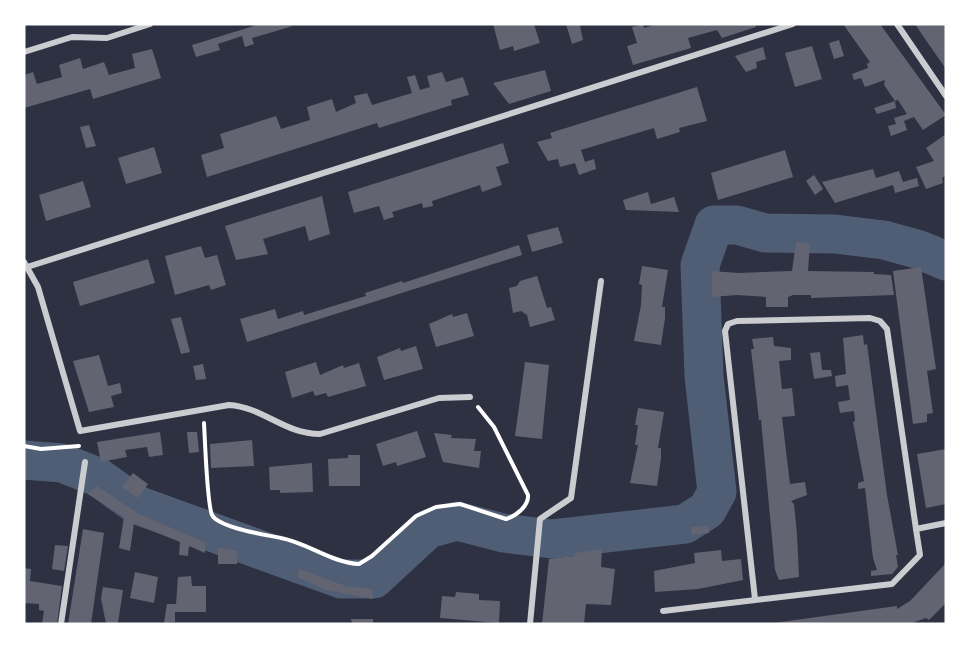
<svg xmlns="http://www.w3.org/2000/svg" width="970" height="648" font-family="'Public Sans',sans-serif">
<rect width="100%" height="100%" fill="#2d3142"/>
<g fill="none" stroke-linecap="round" stroke-linejoin="round">
<path stroke="#4f5d75" stroke-width="39" d="M24,460L62,463L98,477L137,505L341,579H374L428,529L457,521L503,533L552,539L685,524L707,510L717,492L704,376L700,265L714,225H737L765,233L835,234L884,240L920,250L946,261"/>
</g>
<g fill="#626471">
<path d="M260,24L293,26L252,38L254,44L245,47L242,36L218,44L220,50L196,57L192,45Z"/>
<path d="M493,24H534L540,43L514,51L513,46L500,50Z"/>
<path d="M566,24H585L580,26L583,40L572,44Z"/>
<path d="M643,24L644,28L658,24H755L756,27L722,38L717,30L688,38L691,48L633,65L627,46L637,43L632,27Z"/>
<path d="M843,24H880L946,115L923,130L914,117L904,121L907,130L891,136L888,126L896,124L894,118L907,114L898,100L895,101L884,85L885,80L865,87L861,78L854,80L852,74L868,68L867,64L870,62Z"/>
<path d="M915,24H946V69L923,36Z"/>
<path d="M839,40L844,56L834,59L829,43Z"/>
<path d="M812,46L822,79L795,87L785,53Z"/>
<path d="M763,47L766,59L756,62L757,68L746,72L735,56Z"/>
<path d="M152,49L161,78L93,99L90,89L24,108V75L33,72L37,84L62,77L59,65L80,58L83,69L104,62L109,75L135,68L132,54Z"/>
<path d="M545,70L551,91L509,104L493,83Z"/>
<path d="M442,72L446,82L463,77L469,95L451,100L452,105L379,128L377,123L207,177L201,155L224,148L220,134L276,116L281,129L310,120L307,107L332,99L336,112L356,103L354,96L367,93L372,105L412,93L407,77L415,75L420,90L430,87L427,76Z"/>
<path d="M697,87L707,121L679,128L680,132L657,139L654,128L581,150L585,162L594,159L596,169L579,175L575,163L560,167L558,159L548,161L537,142L552,138L550,133Z"/>
<path d="M895,101L896,108L877,114L874,108Z"/>
<path d="M89,125L96,146L86,148L80,127Z"/>
<path d="M946,134V175L942,178L943,183L926,189L916,167L934,161L926,148Z"/>
<path d="M503,143L509,163L496,167L502,185L482,192L480,185L432,201L433,206L423,208L422,203L392,212L394,217L384,220L379,206L354,213L348,192Z"/>
<path d="M154,147L162,173L126,184L118,158Z"/>
<path d="M785,150L793,177L718,200L711,173Z"/>
<path d="M873,169L876,178L899,171L903,182L917,178L919,186L895,193L893,185L835,203L822,182Z"/>
<path d="M814,175L823,189L815,195L806,181Z"/>
<path d="M83,181L91,207L46,221L39,195Z"/>
<path d="M648,192L651,204L674,197L679,212L626,210L623,200Z"/>
<path d="M322,196L330,234L309,241L305,226L263,239L268,254L236,260L225,226Z"/>
<path d="M558,227L563,243L532,252L527,235Z"/>
<path d="M796,242L810,243L808,271L874,272V274L891,275L894,295L811,298V295H793L788,297V307H766V297L737,295L712,297V271L738,273L792,271Z"/>
<path d="M519,245L522,255L247,342L240,319L275,309L278,319L303,311L304,315L366,296L365,293L402,281L403,283Z"/>
<path d="M201,246L205,258L217,255L226,285L211,290L209,285L175,295L165,256Z"/>
<path d="M148,259L155,283L80,306L73,282Z"/>
<path d="M642,266L668,270L662,307H665V318L661,345L634,341L641,305L642,285L639,284Z"/>
<path d="M921,267L936,369L927,371L933,413L927,414V422L913,424L893,271Z"/>
<path d="M537,276L547,308L551,307L555,320L530,327L527,315L521,311L513,313L509,288L517,286L520,281Z"/>
<path d="M467,313L474,336L436,347L429,324L452,314L453,317Z"/>
<path d="M181,317L190,352L181,354L171,319Z"/>
<path d="M863,335L864,345L867,344L887,495L898,555H896L898,567L892,574L871,576V571L877,570L873,558L865,488L858,489V483L864,481L853,422L855,421L854,411L840,413L838,402L850,400L848,385L836,387L835,376L846,374L843,338Z"/>
<path d="M773,337L774,346L791,348V360L779,361L782,389L792,388L795,416L782,417L790,484L805,482L807,495L791,501L794,504L797,534L799,577L779,580L775,570L761,420H759L751,349H754L752,339Z"/>
<path d="M416,346L423,369L384,380L377,357L400,348L401,351Z"/>
<path d="M820,352L822,370H831L832,376L814,379L810,353Z"/>
<path d="M99,355L108,386L120,383L122,393L111,396L114,407L89,412L73,361Z"/>
<path d="M316,362L320,375L343,365L344,368L359,363L366,386L328,397L326,393L315,396L313,391L292,398L285,372Z"/>
<path d="M525,362L549,365L542,439L515,436Z"/>
<path d="M203,364L206,379L196,380L193,366Z"/>
<path d="M638,408L664,412L658,448H661V458L657,486L630,483L638,445H635L638,425H635Z"/>
<path d="M417,431L426,457L397,466L396,462L383,466L376,444Z"/>
<path d="M160,432L163,455L149,457L147,447L125,450L127,457L101,462L97,442Z"/>
<path d="M187,432H197L199,452L189,453Z"/>
<path d="M434,433L452,435L451,438L476,439L474,451H481L479,468L443,462Z"/>
<path d="M252,440L254,466L211,468L210,444Z"/>
<path d="M946,449V504L926,508L917,454Z"/>
<path d="M348,455H360V486H329L328,459L348,458Z"/>
<path d="M312,463L313,492L280,493V490H270L269,467Z"/>
<path d="M133,473L148,484L138,498L122,487Z"/>
<path d="M97,486L139,514L205,542V553L189,546L188,556L179,555L180,542L134,523L130,551L119,548L124,517L88,494Z"/>
<path d="M708,526L709,533L692,535L691,527Z"/>
<path d="M83,529L104,533L91,624H68Z"/>
<path d="M55,545L68,546L64,571L52,569Z"/>
<path d="M218,547L237,551V564H218Z"/>
<path d="M602,549L601,567L615,569L611,605L586,604L584,624H542L549,559L574,556L575,553Z"/>
<path d="M721,550L722,561L741,559L743,580L698,589L655,592L654,571L695,563L694,553Z"/>
<path d="M946,563V603L929,620L926,618L909,624H766L897,606V609L910,601Z"/>
<path d="M24,568L31,569L30,581L62,586L57,624H42L44,611L39,610V604L24,603Z"/>
<path d="M299,569L346,586L372,589L373,599L326,590L297,577Z"/>
<path d="M135,572L158,577L154,603L130,598Z"/>
<path d="M191,576L192,586H206V612H175V622L164,623L167,604H176L178,577Z"/>
<path d="M103,587L123,590L118,623L106,624L101,598Z"/>
<path d="M456,592L479,594V600L500,601L499,623L440,618L442,596L455,597Z"/>
<path d="M351,619H373V624H352Z"/>
</g>
<g fill="none" stroke-linecap="round" stroke-linejoin="round">
<g stroke="#fff" stroke-width="4">
<path d="M204,423C205,440 207,503 212,515C219,528 267,535 281,538C308,543 332,563 359,564L372,556L416,516L436,507L460,504L506,519C516,516 529,506 528,495L494,427L478,407"/>
<path d="M24,446L41,449L79,446"/>
</g>
<g stroke="#caccd0" stroke-width="6">
<path d="M897,24L946,96"/>
<path d="M24,52L72,37L107,38L150,24"/>
<path d="M24,262L38,287L80,431L229,405C263,407 284,434 320,434L439,398L470,397"/>
<path d="M24,268L793,24"/>
<path d="M755,599L725,331L728,324L737,321L870,318L880,321L887,329L916,529"/>
<path d="M663,611L892,584L920,555L916,529L946,523"/>
<path d="M61,624L85,462"/>
<path d="M530,624L540,519L571,498L601,281"/>
</g>
</g>
<rect width="970" height="648" fill="none" stroke="#ffffff" stroke-width="51"/>
</svg>
